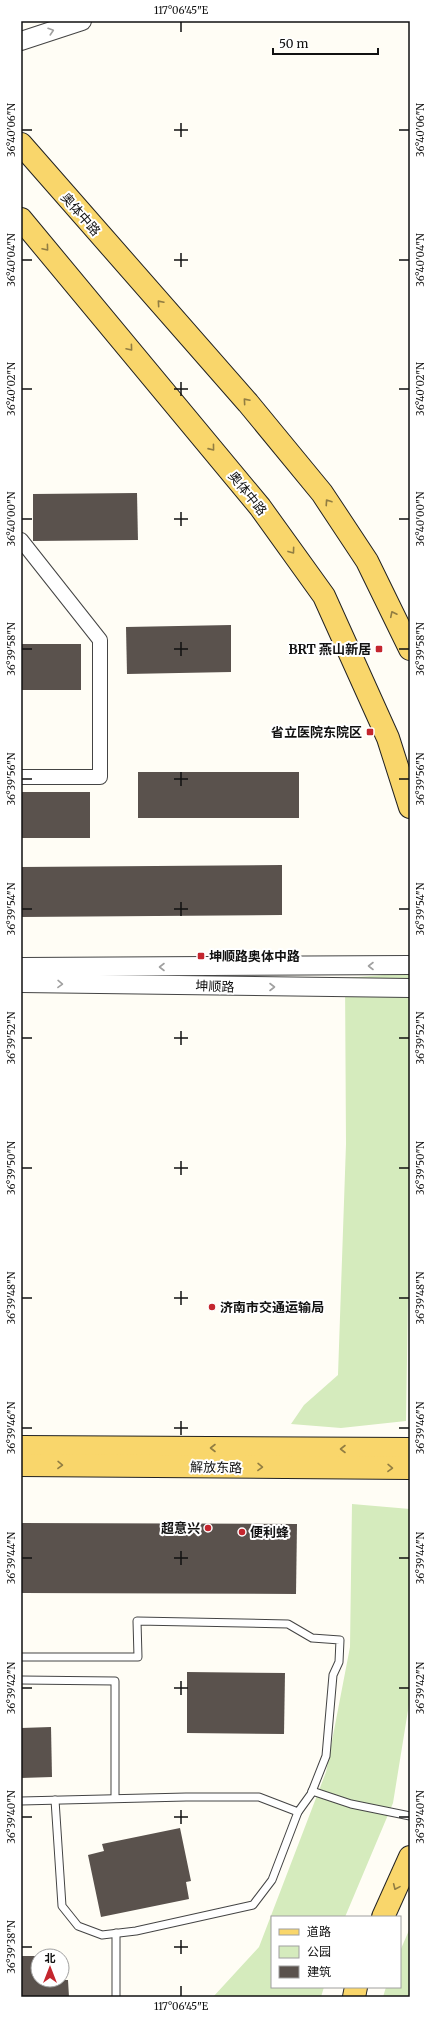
<svg xmlns="http://www.w3.org/2000/svg" width="431" height="2018" font-family="Merriweather,'Noto Sans SC',serif">
<rect width="100%" height="100%" fill="#fffdf5"/>
<g fill="#d5ebbd">
<path d="M410,973V1172L406,1421L341,1428L291,1424L304,1405L338,1375L346,1144L345,978Z"/>
<path d="M352,1504L410,1509V1698L393,1803L345,1917H272V1987H324L321,1997H213L259,1947L326,1772L350,1647Z"/>
<path d="M410,1928V1997H383L386,1987H400V1951Z"/>
</g>
<g fill="#5a524d">
<path d="M137,493L138,540L33,541V494Z"/>
<path d="M231,625V672L127,674L126,627Z"/>
<rect x="21" y="644" width="60" height="46"/>
<rect x="138" y="772" width="161" height="46"/>
<rect x="21" y="792" width="69" height="46"/>
<path d="M282,865V915L21,917V867Z"/>
<path d="M21,1523L297,1524L296,1594L21,1593Z"/>
<path d="M187,1672L285,1673L284,1734L187,1733Z"/>
<path d="M51,1727L52,1777L21,1778V1728Z"/>
<path d="M180,1828L191,1881L186,1882L189,1899L101,1917L88,1855L104,1851L102,1844Z"/>
<path d="M21,1956H38V1980H68L69,1997H21Z"/>
</g>
<g fill="none" stroke-linecap="round" stroke-linejoin="round">
<g stroke="#444" stroke-width="9">
<g id="service">
<path d="M21,1657H138L137,1621L288,1624L312,1638L340,1640L339,1662L333,1675L326,1756L311,1794L298,1812L259,1797H186L21,1801"/>
<path d="M21,1680L115,1681V1798"/>
<path d="M312,1791L351,1804L410,1816"/>
<path d="M55,1800L62,1906L78,1926L102,1935L136,1931L253,1905L272,1880L298,1812"/>
<path d="M116,1933V1997"/>
</g>
</g>
<g stroke="#444" stroke-width="16">
<path id="minor" d="M21,540L100,640V777H21"/>
</g>
<g stroke="#444" stroke-width="20">
<g id="tertiary">
<path d="M21,41L82,21"/>
<path d="M21,967L410,965"/>
<path d="M21,983L410,988"/>
</g>
</g>
<g stroke="#222" stroke-width="24">
<g id="primary">
<path d="M21,144L248,403L322,493L367,561L410,649"/>
<path d="M21,219L260,507L324,596L388,738L410,807"/>
<path d="M21,1447L410,1449"/>
<path d="M21,1465L410,1468"/>
<path d="M383,1917L410,1857"/>
<path d="M354,1997L356,1987"/>
</g>
</g>
<use href="#service" stroke="#fff" stroke-width="7"/>
<use href="#minor" stroke="#fff" stroke-width="14"/>
<use href="#tertiary" stroke="#fff" stroke-width="18"/>
<use href="#primary" stroke="#f9d66b" stroke-width="22"/>
</g>
<defs><path id="oneway-chevron" d="M-2-3.5L2.5 0L-2 3.5" fill="none" stroke-width="1.6" stroke-linecap="round" stroke-linejoin="round"/></defs>
<g stroke="#a0a0a0">
<use href="#oneway-chevron" transform="translate(51 31) rotate(-18)"/>
<use href="#oneway-chevron" transform="translate(371 966) rotate(180)"/>
<use href="#oneway-chevron" transform="translate(162 967) rotate(180)"/>
<use href="#oneway-chevron" transform="translate(60 984) rotate(1)"/>
<use href="#oneway-chevron" transform="translate(272 987)"/>
</g>
<g stroke="#917d42">
<use href="#oneway-chevron" transform="translate(46 248) rotate(50)"/>
<use href="#oneway-chevron" transform="translate(160 303) rotate(-131)"/>
<use href="#oneway-chevron" transform="translate(130 348) rotate(50)"/>
<use href="#oneway-chevron" transform="translate(246 401) rotate(-131)"/>
<use href="#oneway-chevron" transform="translate(212 448) rotate(51)"/>
<use href="#oneway-chevron" transform="translate(328 502) rotate(-124)"/>
<use href="#oneway-chevron" transform="translate(292 551) rotate(54)"/>
<use href="#oneway-chevron" transform="translate(393 614) rotate(-116)"/>
<use href="#oneway-chevron" transform="translate(213 1448) rotate(-180)"/>
<use href="#oneway-chevron" transform="translate(343 1449) rotate(-180)"/>
<use href="#oneway-chevron" transform="translate(60 1465) rotate(1)"/>
<use href="#oneway-chevron" transform="translate(260 1467) rotate(1)"/>
<use href="#oneway-chevron" transform="translate(390 1468) rotate(1)"/>
<use href="#oneway-chevron" transform="translate(396 1887) rotate(114)"/>
</g>
<path fill="none" stroke="#111" stroke-width="1.5" d="M181,22V32M181,123V137M22,130H32M174,130H188M399,130H409M181,253V267M22,260H32M174,260H188M399,260H409M181,382V396M22,389H32M174,389H188M399,389H409M181,512V526M22,519H32M174,519H188M399,519H409M181,642V656M22,649H32M174,649H188M399,649H409M181,772V786M22,779H32M174,779H188M399,779H409M181,902V916M22,909H32M174,909H188M399,909H409M181,1031V1045M22,1038H32M174,1038H188M399,1038H409M181,1161V1175M22,1168H32M174,1168H188M399,1168H409M181,1291V1305M22,1298H32M174,1298H188M399,1298H409M181,1421V1435M22,1428H32M174,1428H188M399,1428H409M181,1551V1565M22,1558H32M174,1558H188M399,1558H409M181,1681V1695M22,1688H32M174,1688H188M399,1688H409M181,1810V1824M22,1817H32M174,1817H188M399,1817H409M181,1940V1954M22,1947H32M174,1947H188M181,1986V1996"/>
<g fill="#c4262e" stroke="#fff" stroke-width="1.5">
<rect x="375" y="645" width="8" height="8" rx="2"/>
<rect x="366" y="728" width="8" height="8" rx="2"/>
<rect x="197" y="952" width="8" height="8" rx="2"/>
<circle cx="212" cy="1307" r="4"/>
<circle cx="208" cy="1528" r="4"/>
<circle cx="242" cy="1532" r="4"/>
</g>
<g text-anchor="middle" stroke-width="4" stroke-linejoin="round" paint-order="stroke">
<g font-size="13" fill="#111" stroke="#fff">
<text transform="translate(81 214) rotate(49)" y="5">奥体中路</text>
<text transform="translate(248 493) rotate(51)" y="5">奥体中路</text>
<text transform="translate(215 986) rotate(2)" y="5">坤顺路</text>
<text transform="translate(216 1467) rotate(1)" y="5">解放东路</text>
</g>
<g font-size="13" font-weight="bold" fill="#111" stroke="#fff" text-anchor="end">
<text x="371" y="654">BRT 燕山新居</text>
<text x="362" y="737">省立医院东院区</text>
<text x="209" y="961" text-anchor="start">坤顺路奥体中路</text>
<text x="220" y="1312" text-anchor="start">济南市交通运输局</text>
<text x="200" y="1533">超意兴</text>
<text x="250" y="1537" text-anchor="start">便利蜂</text>
</g>
</g>
<rect width="431" height="2018" fill="none" stroke="#ffffff" stroke-width="44"/>
<rect x="271" y="1916" width="130" height="72" fill="#ffffff" stroke="#a0a0a0"/>
<rect x="279" y="1929" width="20" height="6" fill="#f9d66b" stroke="#a0a0a0"/>
<text x="307" y="1936" font-size="12" fill="#111111">道路</text>
<rect x="279" y="1946" width="20" height="12" fill="#d5ebbd" stroke="#a0a0a0"/>
<text x="307" y="1956" font-size="12" fill="#111111">公园</text>
<rect x="279" y="1966" width="20" height="12" fill="#5a524d" stroke="#a0a0a0"/>
<text x="307" y="1976" font-size="12" fill="#111111">建筑</text>
<g transform="translate(50 1968)"><circle r="19" fill="#ffffff" stroke="#a0a0a0"/>
<path d="M0-3L7 15L0 10L-7 15Z" fill="#c4262e"/>
<text y="-6" font-size="11" font-weight="bold" text-anchor="middle" fill="#111111">北</text>
</g>
<path d="M273 48v6h105v-6" fill="none" stroke="#111111" stroke-width="2"/>
<text x="279" y="48" font-size="12" fill="#111111" stroke="#ffffff" stroke-width="3" paint-order="stroke">50 m</text>
<rect x="22" y="22" width="387" height="1974" fill="none" stroke="#111" stroke-width="1.5"/>
<g font-size="10" text-anchor="middle" fill="#111">
<text x="181" y="14">117°06'45"E</text>
<text transform="translate(11 130) rotate(-90)" y="4">36°40'06"N</text>
<text transform="translate(420 130) rotate(-90)" y="4">36°40'06"N</text>
<text transform="translate(11 260) rotate(-90)" y="4">36°40'04"N</text>
<text transform="translate(420 260) rotate(-90)" y="4">36°40'04"N</text>
<text transform="translate(11 389) rotate(-90)" y="4">36°40'02"N</text>
<text transform="translate(420 389) rotate(-90)" y="4">36°40'02"N</text>
<text transform="translate(11 519) rotate(-90)" y="4">36°40'00"N</text>
<text transform="translate(420 519) rotate(-90)" y="4">36°40'00"N</text>
<text transform="translate(11 649) rotate(-90)" y="4">36°39'58"N</text>
<text transform="translate(420 649) rotate(-90)" y="4">36°39'58"N</text>
<text transform="translate(11 779) rotate(-90)" y="4">36°39'56"N</text>
<text transform="translate(420 779) rotate(-90)" y="4">36°39'56"N</text>
<text transform="translate(11 909) rotate(-90)" y="4">36°39'54"N</text>
<text transform="translate(420 909) rotate(-90)" y="4">36°39'54"N</text>
<text transform="translate(11 1038) rotate(-90)" y="4">36°39'52"N</text>
<text transform="translate(420 1038) rotate(-90)" y="4">36°39'52"N</text>
<text transform="translate(11 1168) rotate(-90)" y="4">36°39'50"N</text>
<text transform="translate(420 1168) rotate(-90)" y="4">36°39'50"N</text>
<text transform="translate(11 1298) rotate(-90)" y="4">36°39'48"N</text>
<text transform="translate(420 1298) rotate(-90)" y="4">36°39'48"N</text>
<text transform="translate(11 1428) rotate(-90)" y="4">36°39'46"N</text>
<text transform="translate(420 1428) rotate(-90)" y="4">36°39'46"N</text>
<text transform="translate(11 1558) rotate(-90)" y="4">36°39'44"N</text>
<text transform="translate(420 1558) rotate(-90)" y="4">36°39'44"N</text>
<text transform="translate(11 1688) rotate(-90)" y="4">36°39'42"N</text>
<text transform="translate(420 1688) rotate(-90)" y="4">36°39'42"N</text>
<text transform="translate(11 1817) rotate(-90)" y="4">36°39'40"N</text>
<text transform="translate(420 1817) rotate(-90)" y="4">36°39'40"N</text>
<text transform="translate(11 1947) rotate(-90)" y="4">36°39'38"N</text>
<text x="181" y="2010">117°06'45"E</text>
</g>
</svg>
